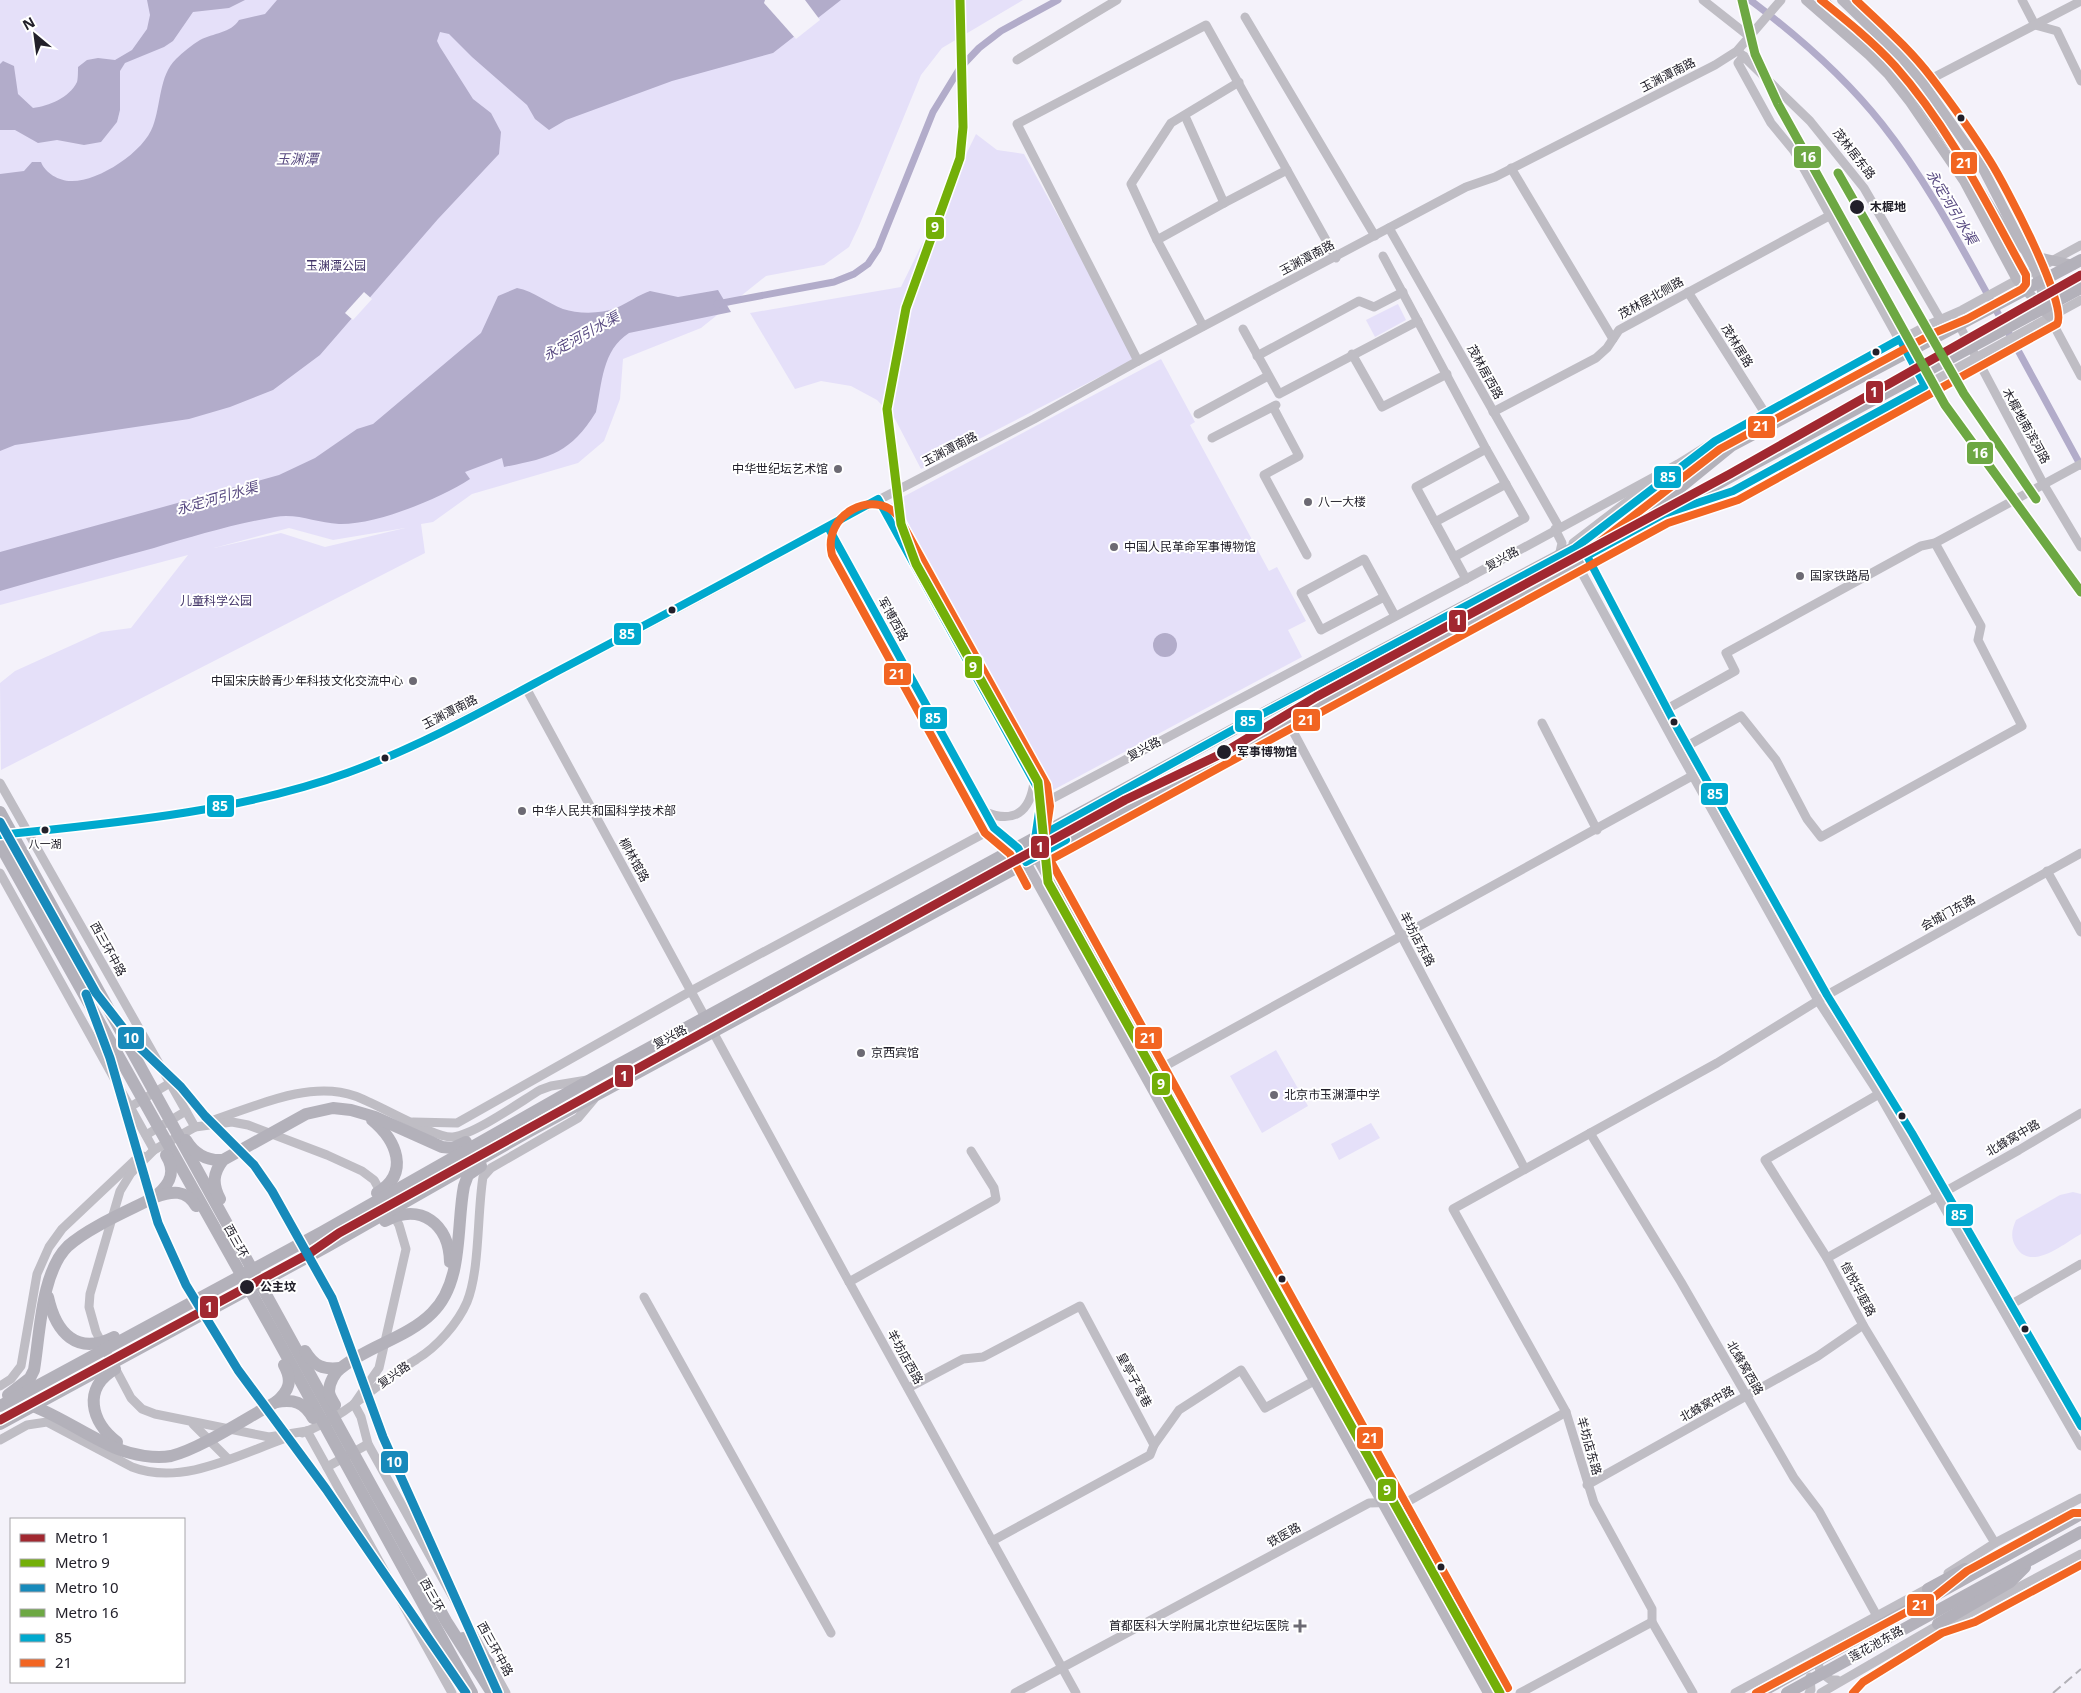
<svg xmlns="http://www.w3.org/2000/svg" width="2081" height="1693" font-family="'Noto Sans','Noto Sans SC',sans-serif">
<rect width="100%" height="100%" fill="#f4f2fa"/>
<g fill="#e5e0f9" fill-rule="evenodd">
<path d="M0,0H1023L942,48L921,75L859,226L849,247L824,265L766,276L701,328L623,359L620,399L604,441L578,463L472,494L433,522L421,524L425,553L1,770L0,683L15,671L101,632L131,628L188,555L0,605ZM289,528L333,540L405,528L325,547L281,533L214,548Z"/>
<path d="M976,134L997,150L1024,154L1136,358L921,469L895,419L877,400L851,386L821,381L795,389L750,313L901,287Z"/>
<path d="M1398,304L1406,320L1375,337L1366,320Z"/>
<path d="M1161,359L1195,422L1190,425L1269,571L1277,567L1306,621L1288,630L1302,657L1042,796L886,506Z"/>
<path d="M1276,1050L1308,1106L1262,1133L1230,1076Z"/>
<path d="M1371,1123L1380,1138L1339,1160L1331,1144Z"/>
<path d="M2073,1192L2081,1194V1234C2063,1244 2031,1272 2016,1247C2010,1238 2012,1229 2016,1220L2060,1195Z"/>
</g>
<g fill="#b2acca">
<path d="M147,0H245L229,8L193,12L173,41L164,47L125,63L120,71V110L117,122L101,142L84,145L57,140L38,143L15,130H0V64L3,61L14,66L18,94L33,108C49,106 69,98 77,82C78,79 78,71 78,67L87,60L98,58L115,60L132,50L147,29L150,15Z"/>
<path d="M277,0H841L773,53L672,81L566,120L549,130L535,119L527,105L472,57L449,34L440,32L437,41L440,47L473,99L491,113L501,132L499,154L438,219L320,355L273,390L230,407L189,419L15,445L0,451V174L24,171L32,162H41C45,173 59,181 71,181C98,182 144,152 153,126C161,106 159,75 176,59C183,52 192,45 200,40C213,33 231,33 239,20L265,14Z"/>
<path d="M517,288C534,291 547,303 563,309C578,314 601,314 616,308C628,303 638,295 650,291L678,297L718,290L731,312L629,333C602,350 602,384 596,412C570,454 549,458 504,467L502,458L465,472L470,479C439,499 376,525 339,524C316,523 298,513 275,517C234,524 194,536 154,548C102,562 51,576 0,591V552L279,475L315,458L357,429L373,424L481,333L498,296Z"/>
<circle cx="1165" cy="645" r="12"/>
</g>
<g fill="#f4f2fa">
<path d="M765,0H805L820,20L796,39L764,3Z"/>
<path d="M364,292L372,299L353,320L345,313Z"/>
</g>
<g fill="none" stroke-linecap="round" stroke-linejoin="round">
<g stroke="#b2acca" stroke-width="7">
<path d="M1750,0C1798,36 1844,76 1882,124C1924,177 1956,237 1989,297C2020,353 2050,410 2081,466"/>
<path d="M717,304L834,282L854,274L868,264L878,249L933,112L960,68L979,48L1001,31L1058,0"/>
</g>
<g stroke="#cac8d0" stroke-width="9" stroke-dasharray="9 4.5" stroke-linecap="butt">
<path d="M838,521L867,506"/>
<path d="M0,835L40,831"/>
</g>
<g stroke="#bfbdc4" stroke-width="9">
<path d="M1703,0L1750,37"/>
<path d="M2022,0L2035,25L2057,31L2081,81"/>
<path d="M1245,17L1375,236"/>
<path d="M1741,54L1810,121L1864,188L1940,319"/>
<path d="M1744,56L1738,63L1771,123L1794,151L1921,379"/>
<path d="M1017,60L1117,0"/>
<path d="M1923,83L2081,1"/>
<path d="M1511,168L1613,339"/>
<path d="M1224,203L1287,170"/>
<path d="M1389,228L1559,527"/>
<path d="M1157,240L1224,203L1185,116"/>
<path d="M1383,256L1486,449L1416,487L1466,579"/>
<path d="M1688,292L1765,413"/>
<path d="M2039,298L2081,276"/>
<path d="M1957,321L2044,485L2081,547"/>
<path d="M2052,322L2081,376"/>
<path d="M1203,326L1157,240L1131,184L1171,123L1239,82"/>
<path d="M1243,329L1279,394L1418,321"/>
<path d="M1352,354L1382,407L1447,374"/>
<path d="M1257,356L1359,301L1374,307L1403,292"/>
<path d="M1138,361L1017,124L1206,25L1336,258"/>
<path d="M1948,378L1980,366L2055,326"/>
<path d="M1273,407L1299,456L1264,475L1307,555"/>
<path d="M1493,412L1596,358L1607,348L1619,330L1829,216"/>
<path d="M1198,414L1268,376"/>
<path d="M1212,438L1276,405"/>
<path d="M1651,489L1679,468"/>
<path d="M878,499L1038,789L1040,805L1035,839"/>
<path d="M867,506L1034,419L1138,361L1466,187L1495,177L1715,65L1737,51L1781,0"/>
<path d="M1686,506L1733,491L2081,300"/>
<path d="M1435,522L1506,484"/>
<path d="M828,527L994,828L1018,848"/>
<path d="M1555,529L1562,543L1560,552"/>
<path d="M1573,543L1654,481"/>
<path d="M1587,556L1674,722L1827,995L1912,1133L2081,1426"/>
<path d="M1454,557L1525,518L1486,449"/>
<path d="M1576,562L1679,751L1819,1002L1879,1094L2081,1446"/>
<path d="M1384,597L1321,630L1301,593L1364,559L1395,616"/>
<path d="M526,688L842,1269L1076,1693"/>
<path d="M1667,709L1735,671L1726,653L1921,546L1935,543L2081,464"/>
<path d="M1287,720L1525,1169"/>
<path d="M1542,723L1597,830"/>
<path d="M1687,746L1741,716L1776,760L1807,819L1821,837L2022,726L1978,640L1981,626L1935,543"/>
<path d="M0,783L195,1127"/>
<path d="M1040,805L1466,579L1678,464L1715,441L1795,397L1930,324L1962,310L2081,245"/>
<path d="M985,812C1014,824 1030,812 1034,782"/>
<path d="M40,831C133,821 228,809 318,783C388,762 451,726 516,693C624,638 732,580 838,521"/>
<path d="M2047,871L2081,932"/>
<path d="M0,873L154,1150"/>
<path d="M1165,1066L1692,776"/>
<path d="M1879,1094L1765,1160L1827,1258L1863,1325L1995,1543"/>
<path d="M130,1107L170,1083"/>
<path d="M214,1120C256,1106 310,1080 355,1096C376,1103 436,1139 453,1137C475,1134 520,1102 540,1090L551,1086L587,1080"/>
<path d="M413,1122L457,1123L691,991L994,828"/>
<path d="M1590,1133L1681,1282L1794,1478L1819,1511L1877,1616"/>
<path d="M146,1135L186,1111"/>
<path d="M1827,1258L2019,1150L2081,1113"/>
<path d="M849,1282L996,1199L994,1188L971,1151"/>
<path d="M644,1297L831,1633"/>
<path d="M2012,1304L2081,1264"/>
<path d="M0,1386L11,1379L21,1366L37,1274L49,1247L62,1229L134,1161L143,1156"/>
<path d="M908,1388L963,1359L983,1357L1080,1306L1154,1445L1179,1410L1241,1370L1265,1408L1314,1381"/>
<path d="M354,1404L361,1417L368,1444L506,1693"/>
<path d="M193,1424L228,1459"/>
<path d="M307,1431L269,1437L155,1414L142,1409L131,1398L96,1332L89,1307L90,1294L120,1191L131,1173L154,1150L195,1127L232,1122L248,1125L327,1155L362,1171L374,1180L399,1225L406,1249L379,1368L354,1404"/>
<path d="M307,1431L452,1693"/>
<path d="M302,1433C337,1420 366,1395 395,1373C402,1367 410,1364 417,1359C437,1347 458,1323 467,1302C480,1270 477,1213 483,1177L491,1168L578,1118L594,1099"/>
<path d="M0,1440L27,1425L47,1422L132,1467C181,1486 236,1456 283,1439"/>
<path d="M327,1467L368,1444"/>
<path d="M1587,1485L1818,1356L1863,1325"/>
<path d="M992,1541L1150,1455L1154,1445"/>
<path d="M1948,1573L1995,1543L2081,1498"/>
<path d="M1956,1618L1970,1613L2081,1554"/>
<path d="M1938,1630L1966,1621"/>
<path d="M1817,1656L1820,1672L1831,1680H1837"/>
<path d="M1015,1693L1369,1503L1407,1502L1566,1412"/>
<path d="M1520,1693L1652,1622"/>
<path d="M1693,1693L1652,1622V1609L1594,1503L1566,1412L1453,1209L1717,1063L1827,995L2081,853"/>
<path d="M1735,1693L1932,1586"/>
<path d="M1809,1693L1811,1690L1810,1677"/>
<path d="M1821,1693L1942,1623"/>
</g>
<g stroke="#b8b6be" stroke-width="10">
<path d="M1806,0L1869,55L1888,74L1910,102L1964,181L2017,280L2050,317"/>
<path d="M1823,0L1890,64L1919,98L1953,147L2007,234L2024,249L2037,257L2073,265"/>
<path d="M1842,0L1902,58L1923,83L1982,167L2036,271L2048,311"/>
<path d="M1035,839L1036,856L1499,1693"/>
<path d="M1018,848L1488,1693"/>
</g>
<g stroke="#b3b1ba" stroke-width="12">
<path d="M0,812L446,1621L492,1693"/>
<path d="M0,845L274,1333L472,1693"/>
<path d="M372,1120C396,1140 411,1173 377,1193"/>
<path d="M186,1140C195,1155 207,1161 223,1160"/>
<path d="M157,1195C171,1183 176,1171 166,1155"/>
<path d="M220,1199C212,1184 213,1173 223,1160L306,1114L333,1108L351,1110L375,1117L442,1147L453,1148L466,1142"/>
<path d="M385,1221C421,1202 449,1224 450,1262"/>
<path d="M48,1297C56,1333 77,1356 114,1337"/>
<path d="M305,1351C314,1366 323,1370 340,1368"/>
<path d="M115,1369C82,1388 91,1422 117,1442"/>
<path d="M8,1395L30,1378L34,1370C40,1334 41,1272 68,1246C89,1227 130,1210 155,1197C172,1191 186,1189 196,1206"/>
<path d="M276,1402C294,1399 304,1402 313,1418"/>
<path d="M335,1405C333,1401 329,1396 329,1391C329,1383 335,1372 341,1368C368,1346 407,1338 432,1313C464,1282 456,1226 464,1186L468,1175L481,1166"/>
<path d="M0,1406L322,1232L592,1079L1249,721L1658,503L1677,490L1731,446L2081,260"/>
<path d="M33,1406C63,1418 89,1437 118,1449C133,1455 155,1459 171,1456C200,1449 248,1417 276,1402C289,1391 293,1381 284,1365"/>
<path d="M0,1424L328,1246L528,1132L1258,737L1750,466L2081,288"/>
<path d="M1928,1589L1965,1569"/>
<path d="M1938,1624L2010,1582L2025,1567"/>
<path d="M463,1638L490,1664"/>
<path d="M1759,1693L2081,1514"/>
<path d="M1787,1693L2081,1532"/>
</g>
<path stroke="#b2b1b7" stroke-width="2" stroke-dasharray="10 5" stroke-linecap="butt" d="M2053,1693L2081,1669"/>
<g stroke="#fff" stroke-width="11">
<g id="bus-1">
<path d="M828,527L994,828L1018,848L1026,862L1066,840"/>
<path d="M0,835C114,823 239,812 347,773C419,747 487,709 554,673C663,616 770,558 878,499L1038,789L1040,805L1035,839"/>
<path d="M1035,839L1249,721L1575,548L1715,441L1900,339L1925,386L1733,491L1664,514L1587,556L1674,722L1827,995L1912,1133L2081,1426"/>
</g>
</g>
<g stroke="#fff" stroke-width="11">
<g id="bus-2">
<path d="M1584,554L1720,449L1934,333L1967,319L2022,289L2026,284V275C1986,203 1950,128 1895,66C1873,42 1847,21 1821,0"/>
<path d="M1027,886L1010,854L985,833L832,555C822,514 874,488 898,516L1047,785L1050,806L1045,840"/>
<path d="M1508,1688L1050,860L1668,523L1738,500L2057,324C2069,305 2004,183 1990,161C1972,132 1951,103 1931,77C1909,48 1882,25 1856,0"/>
<path d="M1756,1693L1933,1598L1967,1571L2073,1513H2081"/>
<path d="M1853,1693L1863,1682L1942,1633L1975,1622L2081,1565"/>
</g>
</g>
<use href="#bus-1" stroke="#00a9ce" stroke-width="8"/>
<use href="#bus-2" stroke="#f26522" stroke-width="8"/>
<g stroke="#fff" stroke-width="12">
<path id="metro-1" d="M0,1420L310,1253L339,1233L1125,800L1223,753L1316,697L1730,474L2081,275"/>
</g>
<g stroke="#fff" stroke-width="12">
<path id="metro-2" d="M960,0L963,127L960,158L906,308L887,409L901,524L916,564L1038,782L1048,882L1500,1693"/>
</g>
<g stroke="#fff" stroke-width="12">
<g id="metro-3">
<path d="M0,822L96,993L134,1042L181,1087L205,1116L254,1165L272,1191L332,1298L383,1437L498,1693"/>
<path d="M86,994L110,1058L158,1223L186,1285L238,1370L326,1489L466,1693"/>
</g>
</g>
<g stroke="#fff" stroke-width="12">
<g id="metro-4">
<path d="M1742,0L1755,54L1778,104L1945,405L2081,592"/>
<path d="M1838,173L1964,394L2036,499"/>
</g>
</g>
<use href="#metro-1" stroke="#a12830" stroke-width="9"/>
<use href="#metro-2" stroke="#73af08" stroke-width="9"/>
<use href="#metro-3" stroke="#178abb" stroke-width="9"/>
<use href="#metro-4" stroke="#6da843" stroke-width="9"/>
</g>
<g fill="#22202a" stroke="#fff" stroke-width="2">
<circle cx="1961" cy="118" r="4.5"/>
<circle cx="1857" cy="207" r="8"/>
<circle cx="1876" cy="352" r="4.5"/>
<circle cx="672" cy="610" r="4.5"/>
<circle cx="1674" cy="722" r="4.5"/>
<circle cx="1224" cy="752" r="8"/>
<circle cx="385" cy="758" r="4.5"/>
<circle cx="45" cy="830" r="4.5"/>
<circle cx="1902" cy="1116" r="4.5"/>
<circle cx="1282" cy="1279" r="4.5"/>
<circle cx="247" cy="1287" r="8"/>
<circle cx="2025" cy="1329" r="4.5"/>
<circle cx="1441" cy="1567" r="4.5"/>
</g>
<g fill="#6c6a73" stroke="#fff" stroke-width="2">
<circle cx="838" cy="469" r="5"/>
<circle cx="1308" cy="502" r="5"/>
<circle cx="1114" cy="547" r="5"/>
<circle cx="1800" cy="576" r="5"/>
<circle cx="413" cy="681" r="5"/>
<circle cx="522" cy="811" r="5"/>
<circle cx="861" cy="1053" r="5"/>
<circle cx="1274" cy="1095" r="5"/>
<path d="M1297.5 1618.5h5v5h5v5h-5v5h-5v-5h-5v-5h5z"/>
</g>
<g text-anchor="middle" stroke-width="4" stroke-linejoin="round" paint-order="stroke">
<g font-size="11" fill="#22202a" stroke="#fff">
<text x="45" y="848">八一湖</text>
</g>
<g font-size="12" fill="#22202a" stroke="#fff">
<text transform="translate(1668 75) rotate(-27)" y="4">玉渊潭南路</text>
<text transform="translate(1854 154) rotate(52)" y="4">茂林居东路</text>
<text transform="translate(1307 258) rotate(-28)" y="4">玉渊潭南路</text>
<text transform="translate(1651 298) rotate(-29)" y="4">茂林居北侧路</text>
<text transform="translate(1737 346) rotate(58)" y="4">茂林居路</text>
<text transform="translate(1485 372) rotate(61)" y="4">茂林居西路</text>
<text transform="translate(2026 426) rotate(61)" y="4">木樨地南滨河路</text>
<text transform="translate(950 449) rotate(-27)" y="4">玉渊潭南路</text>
<text transform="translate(1502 559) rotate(-29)" y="4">复兴路</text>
<text transform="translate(893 619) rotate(61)" y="4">军博西路</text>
<text transform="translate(450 712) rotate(-27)" y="4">玉渊潭南路</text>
<text transform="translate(1144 749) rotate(-28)" y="4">复兴路</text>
<text transform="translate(634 860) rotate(61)" y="4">柳林馆路</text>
<text transform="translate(1948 913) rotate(-29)" y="4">会城门东路</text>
<text transform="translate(1417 939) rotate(62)" y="4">羊坊店东路</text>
<text transform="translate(108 949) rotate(61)" y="4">西三环中路</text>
<text transform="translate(670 1037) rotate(-28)" y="4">复兴路</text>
<text transform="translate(2013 1138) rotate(-30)" y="4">北蜂窝中路</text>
<text transform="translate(236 1241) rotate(61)" y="4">西三环</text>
<text transform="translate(1858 1289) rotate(62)" y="4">信悦华庭路</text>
<text transform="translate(905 1357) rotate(61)" y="4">羊坊店西路</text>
<text transform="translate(1745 1368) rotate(60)" y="4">北蜂窝西路</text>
<text transform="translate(394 1375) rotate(-35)" y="4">复兴路</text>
<text transform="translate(1134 1380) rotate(62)" y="4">皇亭子弯巷</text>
<text transform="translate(1707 1404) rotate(-29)" y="4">北蜂窝中路</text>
<text transform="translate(1589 1446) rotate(74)" y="4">羊坊店东路</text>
<text transform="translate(1284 1535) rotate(-29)" y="4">铁医路</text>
<text transform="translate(432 1595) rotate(61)" y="4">西三环</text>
<text transform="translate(1876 1644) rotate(-29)" y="4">莲花池东路</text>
<text transform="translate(495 1649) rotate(61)" y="4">西三环中路</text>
</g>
<g font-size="12" font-weight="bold" fill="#22202a" stroke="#fff" text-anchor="start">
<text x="1870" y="211">木樨地</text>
<text x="1237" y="756">军事博物馆</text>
<text x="260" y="1291">公主坟</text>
</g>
<g font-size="12" fill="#423468" stroke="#fff">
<text x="336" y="270">玉渊潭公园</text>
<text x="216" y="605">儿童科学公园</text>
</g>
<g font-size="12" fill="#22202a" stroke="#fff" text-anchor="start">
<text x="828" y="473" text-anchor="end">中华世纪坛艺术馆</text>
<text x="1318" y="506">八一大楼</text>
<text x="1124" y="551">中国人民革命军事博物馆</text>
<text x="1810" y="580">国家铁路局</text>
<text x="403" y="685" text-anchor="end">中国宋庆龄青少年科技文化交流中心</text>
<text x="532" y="815">中华人民共和国科学技术部</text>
<text x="871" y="1057">京西宾馆</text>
<text x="1284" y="1099">北京市玉渊潭中学</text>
<text x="1289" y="1630" text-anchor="end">首都医科大学附属北京世纪坛医院</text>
</g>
<g font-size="14" font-style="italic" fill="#584a81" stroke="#fff">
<text x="297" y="164">玉渊潭</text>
<text transform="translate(1952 207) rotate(59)" y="5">永定河引水渠</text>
<text transform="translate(581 336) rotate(-29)" y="5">永定河引水渠</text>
<text transform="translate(217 498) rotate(-16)" y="5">永定河引水渠</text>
</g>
</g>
<g stroke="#fff" stroke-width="2">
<rect x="1793" y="145" width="29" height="24" rx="5" fill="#6da843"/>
<rect x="1950" y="151" width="28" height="24" rx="5" fill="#f26522"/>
<rect x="925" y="216" width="20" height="24" rx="5" fill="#73af08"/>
<rect x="1865" y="380" width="19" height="24" rx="5" fill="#a12830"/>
<rect x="1747" y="415" width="29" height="24" rx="5" fill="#f26522"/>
<rect x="1966" y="441" width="28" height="24" rx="5" fill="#6da843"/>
<rect x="1653" y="465" width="29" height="24" rx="5" fill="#00a9ce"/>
<rect x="1448" y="609" width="19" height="24" rx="5" fill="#a12830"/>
<rect x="613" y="622" width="29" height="24" rx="5" fill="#00a9ce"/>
<rect x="964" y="655" width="19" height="24" rx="5" fill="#73af08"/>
<rect x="883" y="662" width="29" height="24" rx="5" fill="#f26522"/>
<rect x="919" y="706" width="29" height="24" rx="5" fill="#00a9ce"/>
<rect x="1292" y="708" width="29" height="24" rx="5" fill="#f26522"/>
<rect x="1234" y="709" width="29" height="24" rx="5" fill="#00a9ce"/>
<rect x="1700" y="782" width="29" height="24" rx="5" fill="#00a9ce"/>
<rect x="206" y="794" width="29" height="24" rx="5" fill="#00a9ce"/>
<rect x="1030" y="835" width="20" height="24" rx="5" fill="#a12830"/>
<rect x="1134" y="1026" width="29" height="24" rx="5" fill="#f26522"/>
<rect x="117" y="1026" width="28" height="24" rx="5" fill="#178abb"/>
<rect x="614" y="1064" width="20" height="24" rx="5" fill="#a12830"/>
<rect x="1151" y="1072" width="20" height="24" rx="5" fill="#73af08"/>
<rect x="1945" y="1203" width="29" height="24" rx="5" fill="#00a9ce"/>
<rect x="199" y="1295" width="20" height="24" rx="5" fill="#a12830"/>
<rect x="1356" y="1426" width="28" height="24" rx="5" fill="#f26522"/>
<rect x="380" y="1450" width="29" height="24" rx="5" fill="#178abb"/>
<rect x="1377" y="1478" width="20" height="24" rx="5" fill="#73af08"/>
<rect x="1906" y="1593" width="29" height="24" rx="5" fill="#f26522"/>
</g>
<g font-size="14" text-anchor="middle" font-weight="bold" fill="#fff">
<text x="1808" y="162">16</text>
<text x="1964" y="168">21</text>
<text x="935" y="232">9</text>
<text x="1874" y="397">1</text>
<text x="1761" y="431">21</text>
<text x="1980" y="458">16</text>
<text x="1668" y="482">85</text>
<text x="1458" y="625">1</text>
<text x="627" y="639">85</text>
<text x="973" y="672">9</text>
<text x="897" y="679">21</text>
<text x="933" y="723">85</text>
<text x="1306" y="725">21</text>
<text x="1248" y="726">85</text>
<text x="1715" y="799">85</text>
<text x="220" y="811">85</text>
<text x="1040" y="852">1</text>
<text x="1148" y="1043">21</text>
<text x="131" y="1043">10</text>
<text x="624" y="1081">1</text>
<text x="1161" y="1089">9</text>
<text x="1959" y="1220">85</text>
<text x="209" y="1312">1</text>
<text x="1370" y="1443">21</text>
<text x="394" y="1467">10</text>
<text x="1387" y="1495">9</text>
<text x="1920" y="1610">21</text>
</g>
<rect x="10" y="1518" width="175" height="165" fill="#ffffff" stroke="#a7a6aa"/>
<rect x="20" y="1534" width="25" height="8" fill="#a12830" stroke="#a7a6aa"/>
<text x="55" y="1543" font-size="15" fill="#22202a">Metro 1</text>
<rect x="20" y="1559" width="25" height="8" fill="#73af08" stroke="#a7a6aa"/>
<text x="55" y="1568" font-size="15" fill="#22202a">Metro 9</text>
<rect x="20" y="1584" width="25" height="8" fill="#178abb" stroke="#a7a6aa"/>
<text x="55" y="1593" font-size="15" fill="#22202a">Metro 10</text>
<rect x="20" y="1609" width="25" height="8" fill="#6da843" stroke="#a7a6aa"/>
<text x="55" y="1618" font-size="15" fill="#22202a">Metro 16</text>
<rect x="20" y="1634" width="25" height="8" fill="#00a9ce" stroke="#a7a6aa"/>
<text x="55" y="1643" font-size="15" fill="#22202a">85</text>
<rect x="20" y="1659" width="25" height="8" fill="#f26522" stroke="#a7a6aa"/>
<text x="55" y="1668" font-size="15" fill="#22202a">21</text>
<g transform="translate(35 35) rotate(331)" stroke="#ffffff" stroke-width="4" paint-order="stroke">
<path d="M0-4L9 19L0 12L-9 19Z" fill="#22202a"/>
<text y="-8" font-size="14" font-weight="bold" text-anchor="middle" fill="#22202a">N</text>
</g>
</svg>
